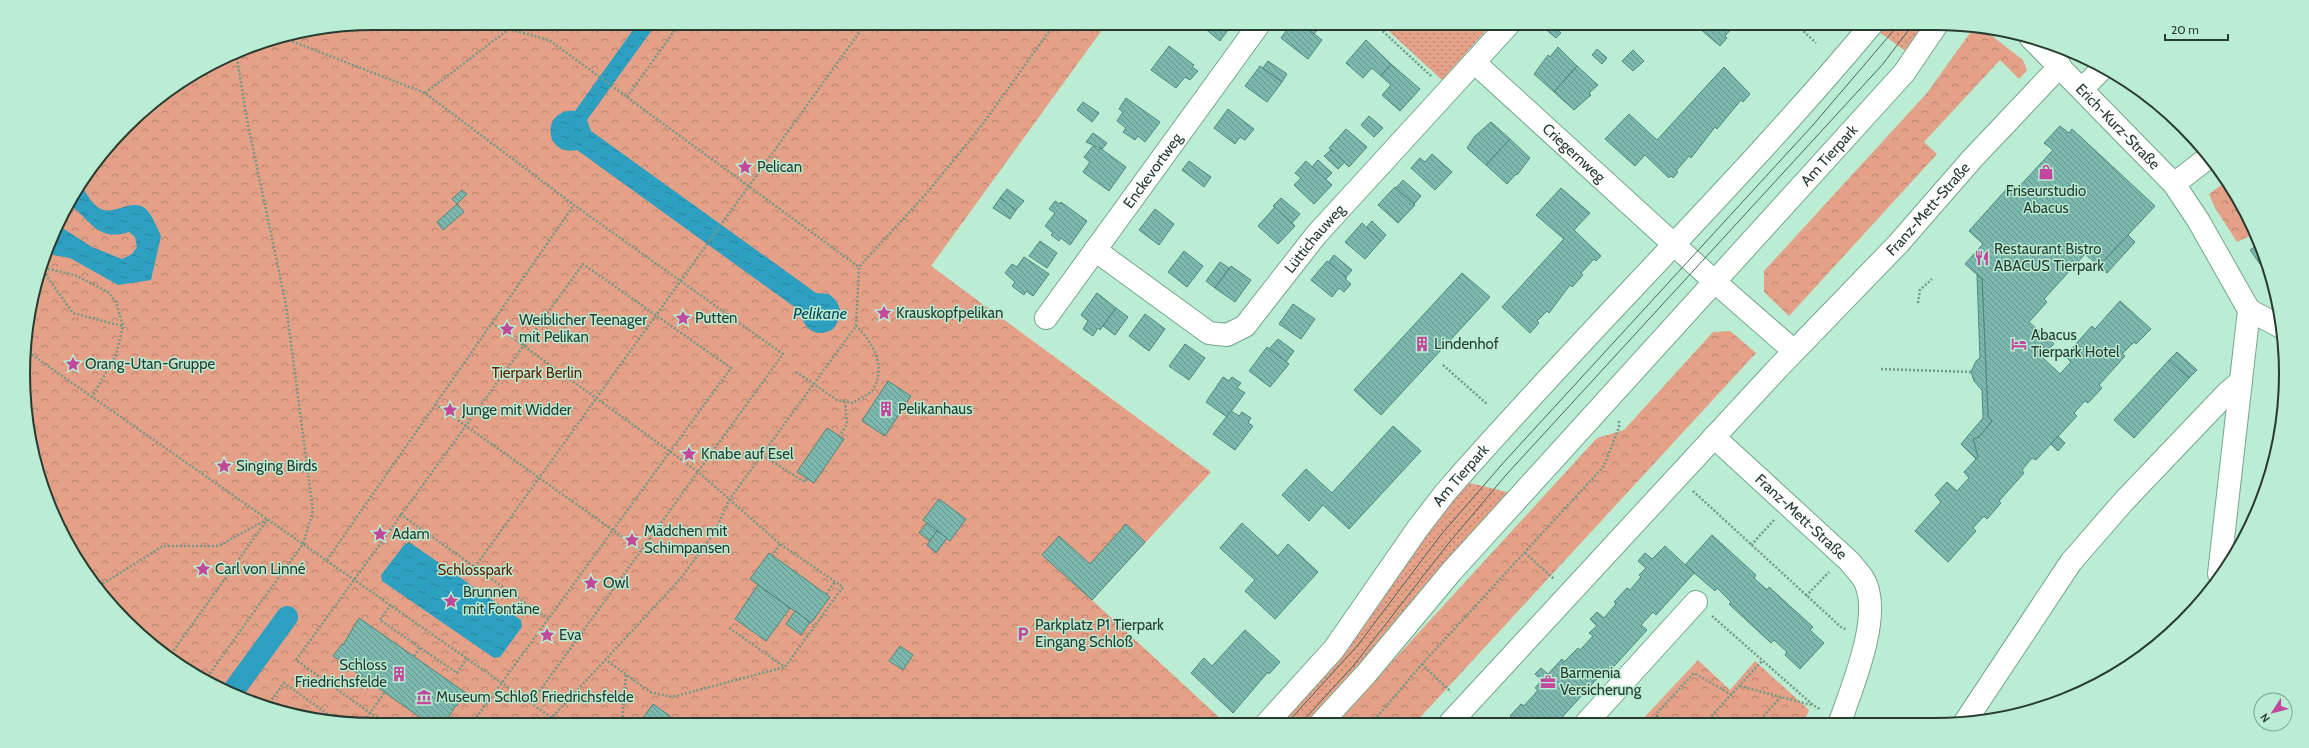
<svg xmlns="http://www.w3.org/2000/svg" width="2309" height="748" font-family="Cabin,sans-serif">
<defs>
<pattern id="grass-dots" width="8" height="8" patternUnits="userSpaceOnUse"><rect width="8" height="8" fill="#e4a187"/><path d="M2 2h.1M6 6h.1" fill="none" stroke="#b9846f" stroke-width="1.8" stroke-linecap="round"/></pattern>
<pattern id="park-crowns" width="20" height="18" patternUnits="userSpaceOnUse"><rect width="20" height="18" fill="#e4a187"/><path d="M2 6a3 3 0 1 1 6 0M12 15a3 3 0 1 1 6 0" fill="none" stroke="#b9846f"/></pattern>
<pattern id="water-ripples" width="26" height="14" patternUnits="userSpaceOnUse"><rect width="26" height="14" fill="#2d9fc1"/><path d="M2 4q2-2 4 0t4 0M15 11q2-2 4 0t4 0" fill="none" stroke="#26839d"/></pattern>
<pattern id="building-back-hatch" width="6" height="6" patternUnits="userSpaceOnUse"><rect width="6" height="6" fill="#7cb8ad"/><path d="M-1 5l2 2M0 0l6 6M5-1l2 2" fill="none" stroke="#66978d"/></pattern>
</defs>
<rect width="100%" height="100%" fill="#baedd3"/>
<g fill="url(#grass-dots)">
<path d="M1380,23H1483L1488,28L1442,80Z"/>
<path d="M1884,23H1927L1908,53L1878,31Z"/>
<path d="M1466,482L1511,493L1312,723H1279L1346,651L1430,530Z"/>
</g>
<g fill="url(#park-crowns)">
<path d="M374,23H1107L931,266L1211,472L1092,600L1224,722L374,725L305,718L240,698L179,666L95,587L59,529L35,465L24,397L26,328L59,219L95,161L142,110L240,50L306,30Z"/>
<path d="M1983,29L2023,60L2027,70L2019,79L2000,60L1924,142L1937,154L1789,316L1764,292V271L1927,93L1970,33Z"/>
<path d="M2228,180L2256,233L2237,242L2215,208L2209,194Z"/>
<path d="M1730,331L1756,353L1415,723H1336L1597,438L1624,430L1713,332Z"/>
<path d="M1698,660L1730,690L1755,661L1809,710L1804,722L1639,723Z"/>
</g>
<g fill="url(#water-ripples)">
<path d="M638,23H657L587,120L591,131L816,293L829,294C842,305 844,315 833,329C816,339 803,329 800,311L577,150C543,157 541,108 575,111Z"/>
<path d="M81,184C85,191 89,199 95,205C110,220 127,199 143,207C151,211 157,228 161,236L151,280L118,285L70,258L48,254L57,227L64,229L92,247L122,259L132,254L137,247L135,237L129,232C97,242 92,221 69,204Z"/>
<path d="M409,542L521,620L522,627L500,657L494,658L382,581L381,575L404,545Z"/>
</g>
<g fill="none" stroke-linecap="round" stroke-linejoin="round">
<path stroke="#2d9fc1" stroke-width="22" d="M231,694L287,617"/>
</g>
<g fill="url(#building-back-hatch)" stroke="#4d887e">
<path d="M1198,23H1233L1220,41Z"/>
<path d="M1292,23H1300L1322,40L1308,59L1281,38Z"/>
<path d="M1300,23H1318L1321,25L1314,34Z"/>
<path d="M1549,23L1561,33L1556,38L1544,28Z"/>
<path d="M1693,23H1737L1725,36L1727,38L1720,46Z"/>
<path d="M1366,40L1391,64L1381,76L1372,68L1363,78L1346,63Z"/>
<path d="M1169,46L1194,65L1192,67L1198,71L1190,80L1185,77L1176,88L1151,70Z"/>
<path d="M1558,47L1577,66L1554,92L1534,74L1548,55L1550,57Z"/>
<path d="M1597,49L1607,58L1602,64L1592,55Z"/>
<path d="M1633,50L1644,61L1633,71L1622,61Z"/>
<path d="M1268,61L1287,74L1282,82L1263,68Z"/>
<path d="M1391,64L1420,89L1400,111L1382,95L1391,85L1381,76Z"/>
<path d="M1260,66L1282,82L1267,102L1245,86Z"/>
<path d="M1577,66L1598,85L1589,93L1591,95L1574,110L1554,92Z"/>
<path d="M1724,67L1750,94L1743,102L1741,100L1717,129L1715,127L1691,158L1689,156L1676,171L1678,172L1673,178L1671,176L1669,178L1645,155L1635,166L1605,139L1629,114L1657,140Z"/>
<path d="M1126,98L1160,122L1145,142L1138,136L1135,140L1123,132L1126,128L1117,121L1123,112L1119,109Z"/>
<path d="M1083,102L1099,113L1092,122L1077,110Z"/>
<path d="M1228,109L1254,129L1245,140L1240,137L1235,144L1214,128Z"/>
<path d="M1369,116L1383,128L1374,137L1361,125Z"/>
<path d="M1491,122L1510,139L1486,165L1467,148L1475,136Z"/>
<path d="M2060,126L2069,133L2072,129L2155,206L2099,266L2085,254L2044,299L2047,302L2029,322L2054,344L2041,356L2060,374L2071,362L2065,356L2092,326L2095,329L2120,301L2151,329L2136,344L2134,342L2122,354L2125,356L2099,385L2102,388L2088,403L2085,401L2074,413L2077,416L2036,460L2032,458L2022,470L2024,473L1999,501L2001,503L1987,519L1984,516L1973,528L1976,531L1948,562L1915,531L1941,502L1935,495L1947,482L1957,491L1969,478L1964,472L1978,457L1973,439L1979,437L1992,421L1988,417L1982,279L1965,264L1983,244L1969,231L2011,184L2017,189L2053,150L2044,143Z"/>
<path d="M1346,129L1367,147L1349,167L1329,148Z"/>
<path d="M1093,133L1107,143L1102,149L1086,142Z"/>
<path d="M1510,139L1530,158L1517,175L1516,174L1507,184L1486,165Z"/>
<path d="M1093,146L1099,150L1100,148L1126,167L1109,191L1083,172L1090,162L1084,157Z"/>
<path d="M1331,150L1345,162L1338,169L1324,156Z"/>
<path d="M1432,154L1452,172L1435,190L1411,168L1420,158L1425,162Z"/>
<path d="M1318,160L1332,173L1325,180L1312,167Z"/>
<path d="M1189,161L1211,177L1204,187L1182,170Z"/>
<path d="M1306,161L1332,185L1314,204L1294,185L1301,178L1295,173Z"/>
<path d="M1403,180L1421,196L1414,204L1396,188Z"/>
<path d="M1395,187L1415,205L1398,223L1378,205Z"/>
<path d="M1561,188L1590,213L1574,230L1601,256L1596,261L1594,259L1581,273L1583,275L1572,287L1570,285L1549,313L1547,311L1537,321L1539,323L1530,333L1502,307L1564,239L1536,215Z"/>
<path d="M1007,189L1024,201L1016,210L1000,198Z"/>
<path d="M462,190L467,194L457,204L452,199Z"/>
<path d="M1000,198L1016,210L1010,219L993,208Z"/>
<path d="M1281,198L1300,214L1292,223L1273,206Z"/>
<path d="M1055,201L1060,204L1061,202L1087,221L1070,245L1061,238L1059,241L1051,235L1053,233L1045,226L1055,213L1049,209Z"/>
<path d="M457,204L464,212L443,230L437,222Z"/>
<path d="M1275,207L1295,226L1278,244L1258,226Z"/>
<path d="M1155,209L1174,224L1159,245L1139,230Z"/>
<path d="M1372,221L1386,235L1381,241L1366,228Z"/>
<path d="M1362,223L1381,241L1365,259L1345,242Z"/>
<path d="M2128,235L2135,242L2107,273L2099,266Z"/>
<path d="M1040,241L1057,253L1047,268L1029,256Z"/>
<path d="M2260,243L2265,259L2260,264L2250,250Z"/>
<path d="M1184,251L1203,266L1187,287L1168,272Z"/>
<path d="M1334,255L1352,270L1346,277L1328,263Z"/>
<path d="M1024,257L1049,274L1033,296L1026,291L1024,295L1012,286L1015,282L1005,273L1012,264L1017,267Z"/>
<path d="M1327,261L1346,277V280L1351,284L1344,292L1339,288L1332,297L1311,280Z"/>
<path d="M1220,262L1229,268L1215,288L1206,281Z"/>
<path d="M1231,266L1251,280L1235,302L1215,288Z"/>
<path d="M1462,273L1490,297L1381,415L1354,390Z"/>
<path d="M1977,275L1982,279L1988,417L1992,421L1979,437L1973,439L1978,457L1976,459L1961,444L1983,418L1982,390L1974,381L1971,372L1976,361L1980,358Z"/>
<path d="M1097,293L1116,308L1100,330L1098,328L1093,336L1083,329L1088,321L1081,315Z"/>
<path d="M1293,304L1315,319L1301,339L1279,324Z"/>
<path d="M1116,308L1128,317L1115,335L1103,326Z"/>
<path d="M1145,314L1165,329L1149,351L1129,336Z"/>
<path d="M1278,339L1294,351L1286,362L1269,349Z"/>
<path d="M1185,344L1205,358L1189,380L1169,366Z"/>
<path d="M1267,347L1289,364L1270,387L1249,371Z"/>
<path d="M2177,352L2197,370L2189,378L2169,360Z"/>
<path d="M2169,360L2189,378L2134,438L2114,420Z"/>
<path d="M1223,377L1229,381L1232,377L1241,383L1237,388L1245,393L1227,417L1206,402Z"/>
<path d="M888,381L911,396L885,436L862,421Z"/>
<path d="M1231,411L1239,416L1242,412L1251,418L1248,423L1253,426L1235,450L1213,434Z"/>
<path d="M1393,426L1421,451L1349,529L1323,505L1309,521L1282,495L1306,469L1332,493Z"/>
<path d="M827,428L844,439L814,483L797,472Z"/>
<path d="M2058,436L2065,443L2058,451L2051,444Z"/>
<path d="M939,499L966,519L950,541L923,520Z"/>
<path d="M927,523L937,531L930,541L919,533Z"/>
<path d="M1242,523L1278,556L1288,544L1318,572L1275,619L1245,591L1255,580L1220,548Z"/>
<path d="M1126,524L1145,542L1092,600L1042,555L1059,536L1090,564Z"/>
<path d="M937,531L947,538L936,553L927,545Z"/>
<path d="M1712,535L1756,575L1754,578L1767,590L1769,587L1813,627L1810,630L1824,643L1800,669L1785,655L1787,652L1774,640L1771,643L1729,604L1731,602L1717,588L1715,591L1685,565Z"/>
<path d="M1665,546L1694,573L1656,615L1653,612L1641,625L1647,630L1607,674L1603,672L1557,723H1509L1513,719L1510,716L1521,704L1524,706L1538,690L1535,688L1542,680L1535,674L1541,668L1548,674L1562,659L1564,662L1578,648L1580,650L1593,636L1589,633L1597,626L1590,619L1597,612L1604,618L1616,604L1614,602L1627,588L1630,590L1641,577L1639,575L1646,568L1638,561L1645,553L1652,559Z"/>
<path d="M769,553L830,597L811,623L750,579Z"/>
<path d="M758,585L790,608L766,641L735,619Z"/>
<path d="M795,611L810,622L801,635L786,624Z"/>
<path d="M359,618L466,693L457,706L456,705L444,725H431L333,656L342,644L343,645Z"/>
<path d="M1245,630L1280,662L1269,674L1268,672L1233,713L1191,673L1204,658L1212,666Z"/>
<path d="M900,646L913,655L903,670L889,661Z"/>
<path d="M653,704L670,716L668,719L675,724L638,725Z"/>
</g>
<g fill="none" stroke-linecap="round" stroke-linejoin="round">
<g stroke="#75a68d" stroke-width="24">
<g id="minor">
<path id="s1" d="M2031,38L2174,184L2198,220L2249,310L2219,574"/>
<path id="s2" d="M1474,62L1715,282L1794,351"/>
<path d="M2082,89L2103,68"/>
<path d="M2174,184L2209,157"/>
<path id="s3" d="M1095,250L1209,333L1227,335L1245,326L1316,235L1510,23"/>
<path d="M2249,310L2281,327"/>
<path id="s4" d="M1046,318L1260,23"/>
<path id="s5" d="M1714,437L1850,562C1855,569 1862,575 1865,582C1882,617 1852,687 1840,722"/>
<path d="M1965,722L2071,562L2124,501L2227,393L2241,381"/>
<path id="s6" d="M1450,723L1778,368L1898,244L1972,159L2060,66"/>
<path d="M1586,723L1696,602"/>
</g>
</g>
<g stroke="#75a68d" stroke-width="24">
<g id="major">
<path id="s7" d="M1267,723L1334,649L1418,528L1445,493C1584,333 1737,186 1873,23"/>
<path id="s8" d="M1321,723L1366,674L1451,572L1904,73L1938,23"/>
</g>
</g>
<g stroke="#749986" stroke-width="2.5" stroke-dasharray="2 2" stroke-linecap="butt">
<path d="M1374,23L1432,77"/>
<path d="M1795,23L1816,43"/>
<path d="M281,37L425,93L574,205L783,354L531,703"/>
<path d="M425,93L509,29L549,40L859,267"/>
<path d="M627,97L680,23"/>
<path d="M44,268L75,275L108,292L116,302L123,326L116,355L92,397"/>
<path d="M43,271L73,313L122,326"/>
<path d="M1918,303L1920,290L1932,279"/>
<path d="M492,323L697,471L780,544L843,587L785,667L672,697L650,692L606,660"/>
<path d="M25,350L562,725"/>
<path d="M1443,365L1487,404"/>
<path d="M1881,369L1971,372"/>
<path d="M796,372L837,400L853,403C858,399 870,395 873,389C887,367 873,342 856,326"/>
<path d="M435,404L641,550"/>
<path d="M839,437L847,424L845,402"/>
<path d="M762,455L805,482L807,479"/>
<path d="M1693,491L1842,628L1846,629"/>
<path d="M400,514L548,619"/>
<path d="M1751,545L1774,520"/>
<path d="M1525,553L1554,579"/>
<path d="M772,556L780,544"/>
<path d="M327,560L574,205"/>
<path d="M475,567L866,23"/>
<path d="M96,588L163,546H218L268,519"/>
<path d="M826,594L835,582"/>
<path d="M1806,596L1829,572"/>
<path d="M391,605L380,620L457,673L467,658"/>
<path d="M1712,616L1813,705L1821,710"/>
<path d="M729,628L785,667"/>
<path d="M414,656L420,648"/>
<path d="M169,657L267,520"/>
<path d="M1422,664L1451,692"/>
<path d="M205,680L303,544L313,511L286,305L246,115L236,52"/>
<path d="M1740,686L1811,705"/>
<path d="M267,706L284,683L339,722"/>
<path d="M1706,722L1762,661"/>
<path d="M1758,722L1781,697"/>
<path d="M1372,723L1422,664L1604,466L1619,427V420"/>
<path d="M1661,723L1657,720V713L1694,673L1732,695"/>
<path d="M362,724L385,692"/>
<path d="M387,725L296,660L583,264L731,368L471,725"/>
<path d="M545,725L681,578L715,532L729,500L856,326L859,267L927,193L982,125L1055,23"/>
<path d="M622,725L626,675"/>
</g>
<use href="#minor" stroke="#fff" stroke-width="22"/>
<use href="#major" stroke="#fff" stroke-width="22"/>
<g stroke="#4b6759" stroke-width="1">
<path d="M1287,723L1358,645L1440,536L1504,462L1813,125L1900,23"/>
<path d="M1301,723L1354,665L1448,544L1506,475L1882,65L1914,23"/>
</g>
</g>
<defs>
<g id="sight-bare" transform="scale(1.2)"><path d="M0-6L1.8-2.2L6-1.7L2.9 1.2L3.7 5.4L0 3.3L-3.7 5.4L-2.9 1.2L-6-1.7L-1.8-2.2Z" fill="#c1489b" stroke="#baedd3" stroke-width="2.5" paint-order="stroke"/></g>
<g id="shop-bare" transform="scale(1.2)"><path d="M-5-2.5h2.3a2.7 3.5 0 0 1 5.4 0H5L5.5 6h-11ZM-1.5-2.5h3a1.5 2.3 0 0 0-3 0Z" fill="#c1489b" stroke="#baedd3" stroke-width="2.5" paint-order="stroke"/></g>
<g id="restaurant-bare" transform="scale(1.2)"><path d="M-5-6h1v4h1v-4h1v4h1v-4h1v5L-1.5 .5V6h-2V.5L-5-1ZM5-6V6H3V1.5H1.5Q1.5-4 5-6Z" fill="#c1489b" stroke="#baedd3" stroke-width="2.5" paint-order="stroke"/></g>
<g id="building-bare" transform="scale(1.2)"><path d="M-4-6H4V6H1V3H-1V6H-4ZM-2.5-4.3h1.7v1.8h-1.7ZM.8-4.3h1.7v1.8H.8ZM-2.5-1h1.7V.8h-1.7ZM.8-1h1.7V.8H.8Z" fill="#c1489b" stroke="#baedd3" stroke-width="2.5" paint-order="stroke"/></g>
<g id="hotel-bare" transform="scale(1.2)"><path d="M-6-4.5h1.5V1H6V5H4.5V3h-9V5H-6ZM-4 0a1.8 1.8 0 1 1 3.6 0ZM.5 0V-2.5h3Q6-2.5 6 0Z" fill="#c1489b" stroke="#baedd3" stroke-width="2.5" paint-order="stroke"/></g>
<g id="parking-bare" transform="scale(1.2)"><path d="M-3.5-5.5H1a3.5 3.5 0 0 1 0 7H-1V5.5H-3.5ZM-1-3.4V-.6H.8a1.4 1.4 0 0 0 0-2.8Z" fill="#c1489b" stroke="#baedd3" stroke-width="2.5" paint-order="stroke"/></g>
<g id="office-bare" transform="scale(1.2)"><path d="M-6-3h4V-5.5h4V-3h4V5H-6ZM-1-4.5V-3h2v-1.5ZM-6 0V1H6V0Z" fill="#c1489b" stroke="#baedd3" stroke-width="2.5" paint-order="stroke"/></g>
<g id="museum-bare" transform="scale(1.2)"><path d="M0-6L6-3V-2H-6V-3ZM-5-1h2V3h-2ZM-1-1h2V3h-2ZM3-1h2V3H3ZM-6 4H6V6H-6Z" fill="#c1489b" stroke="#baedd3" stroke-width="2.5" paint-order="stroke"/></g>
</defs>
<g fill-rule="evenodd">
<use href="#sight-bare" x="745" y="167"/>
<use href="#shop-bare" x="2046" y="172"/>
<use href="#restaurant-bare" x="1982" y="258"/>
<use href="#sight-bare" x="884" y="313"/>
<use href="#sight-bare" x="683" y="318"/>
<use href="#sight-bare" x="507" y="329"/>
<use href="#building-bare" x="1422" y="344"/>
<use href="#hotel-bare" x="2019" y="344"/>
<use href="#sight-bare" x="73" y="364"/>
<use href="#building-bare" x="886" y="409"/>
<use href="#sight-bare" x="450" y="410"/>
<use href="#sight-bare" x="689" y="454"/>
<use href="#sight-bare" x="224" y="466"/>
<use href="#sight-bare" x="380" y="534"/>
<use href="#sight-bare" x="632" y="540"/>
<use href="#sight-bare" x="203" y="569"/>
<use href="#sight-bare" x="591" y="583"/>
<use href="#sight-bare" x="451" y="601"/>
<use href="#parking-bare" x="1023" y="634"/>
<use href="#sight-bare" x="547" y="635"/>
<use href="#building-bare" x="399" y="674"/>
<use href="#office-bare" x="1548" y="682"/>
<use href="#museum-bare" x="424" y="697"/>
</g>
<g text-anchor="middle" stroke-width="3" stroke-linejoin="round" paint-order="stroke">
<g font-size="15" fill="#273b31" stroke="#baedd3">
<text dy="5" stroke="none"><textPath href="#s1" startOffset="124">Erich-Kurz-Straße</textPath></text>
<text dy="5" stroke="none"><textPath href="#s2" startOffset="135">Criegernweg</textPath></text>
<text dy="5" stroke="none"><textPath href="#s8" startOffset="762">Am Tierpark</textPath></text>
<text dy="5" stroke="none"><textPath href="#s4" startOffset="182">Enckevortweg</textPath></text>
<text dy="5" stroke="none"><textPath href="#s6" startOffset="702">Franz-Mett-Straße</textPath></text>
<text dy="5" stroke="none"><textPath href="#s3" startOffset="291">Lüttichauweg</textPath></text>
<text dy="5" stroke="none"><textPath href="#s7" startOffset="315">Am Tierpark</textPath></text>
<text dy="5" stroke="none"><textPath href="#s5" startOffset="118">Franz-Mett-Straße</textPath></text>
</g>
<g font-size="15" fill="#273b31" stroke="#baedd3" text-anchor="start">
<text x="757" y="172">Pelican</text>
<text x="2046" y="196" text-anchor="middle">Friseurstudio<tspan x="2046" dy="17">Abacus</tspan></text>
<text x="1994" y="254">Restaurant Bistro<tspan x="1994" dy="17">ABACUS Tierpark</tspan></text>
<text x="896" y="318">Krauskopfpelikan</text>
<text x="695" y="323">Putten</text>
<text x="519" y="325">Weiblicher Teenager<tspan x="519" dy="17">mit Pelikan</tspan></text>
<text x="2031" y="340">Abacus<tspan x="2031" dy="17">Tierpark Hotel</tspan></text>
<text x="1434" y="349">Lindenhof</text>
<text x="85" y="369">Orang-Utan-Gruppe</text>
<text x="898" y="414">Pelikanhaus</text>
<text x="462" y="415">Junge mit Widder</text>
<text x="701" y="459">Knabe auf Esel</text>
<text x="236" y="471">Singing Birds</text>
<text x="644" y="536">Mädchen mit<tspan x="644" dy="17">Schimpansen</tspan></text>
<text x="392" y="539">Adam</text>
<text x="215" y="574">Carl von Linné</text>
<text x="603" y="588">Owl</text>
<text x="463" y="597">Brunnen<tspan x="463" dy="17">mit Fontäne</tspan></text>
<text x="1035" y="630">Parkplatz P1 Tierpark<tspan x="1035" dy="17">Eingang Schloß</tspan></text>
<text x="559" y="640">Eva</text>
<text x="387" y="670" text-anchor="end">Schloss<tspan x="387" dy="17">Friedrichsfelde</tspan></text>
<text x="1560" y="678">Barmenia<tspan x="1560" dy="17">Versicherung</tspan></text>
<text x="436" y="702">Museum Schloß Friedrichsfelde</text>
</g>
<g font-size="15" fill="#5f2001" stroke="#baedd3">
<text x="537" y="378">Tierpark Berlin</text>
<text x="475" y="575">Schlosspark</text>
</g>
<g font-size="16" font-style="italic" fill="#044758" stroke="#baedd3">
<text x="820" y="319">Pelikane</text>
</g>
</g>
<path d="M0 0H2309V748H0ZM374 30H1935A344 344 0 0 1 2279 374V374A344 344 0 0 1 1935 718H374A344 344 0 0 1 30 374V374A344 344 0 0 1 374 30Z" fill="#baedd3" fill-rule="evenodd"/>
<path fill="none" stroke="#273b31" stroke-width="2" d="M374 30H1935A344 344 0 0 1 2279 374V374A344 344 0 0 1 1935 718H374A344 344 0 0 1 30 374V374A344 344 0 0 1 374 30Z"/>
<g transform="translate(2273 712) rotate(234)"><circle r="19" fill="#baedd3" stroke="#7fa692"/>
<path d="M0-3L7 15L0 10L-7 15Z" fill="#c1489b"/>
<text y="-6" font-size="11" font-weight="bold" text-anchor="middle" fill="#273b31">N</text>
</g>
<path d="M2165 34v6h63v-6" fill="none" stroke="#273b31" stroke-width="2"/>
<text x="2171" y="34" font-size="12" fill="#273b31" stroke="#baedd3" stroke-width="3" paint-order="stroke">20 m</text>
</svg>
